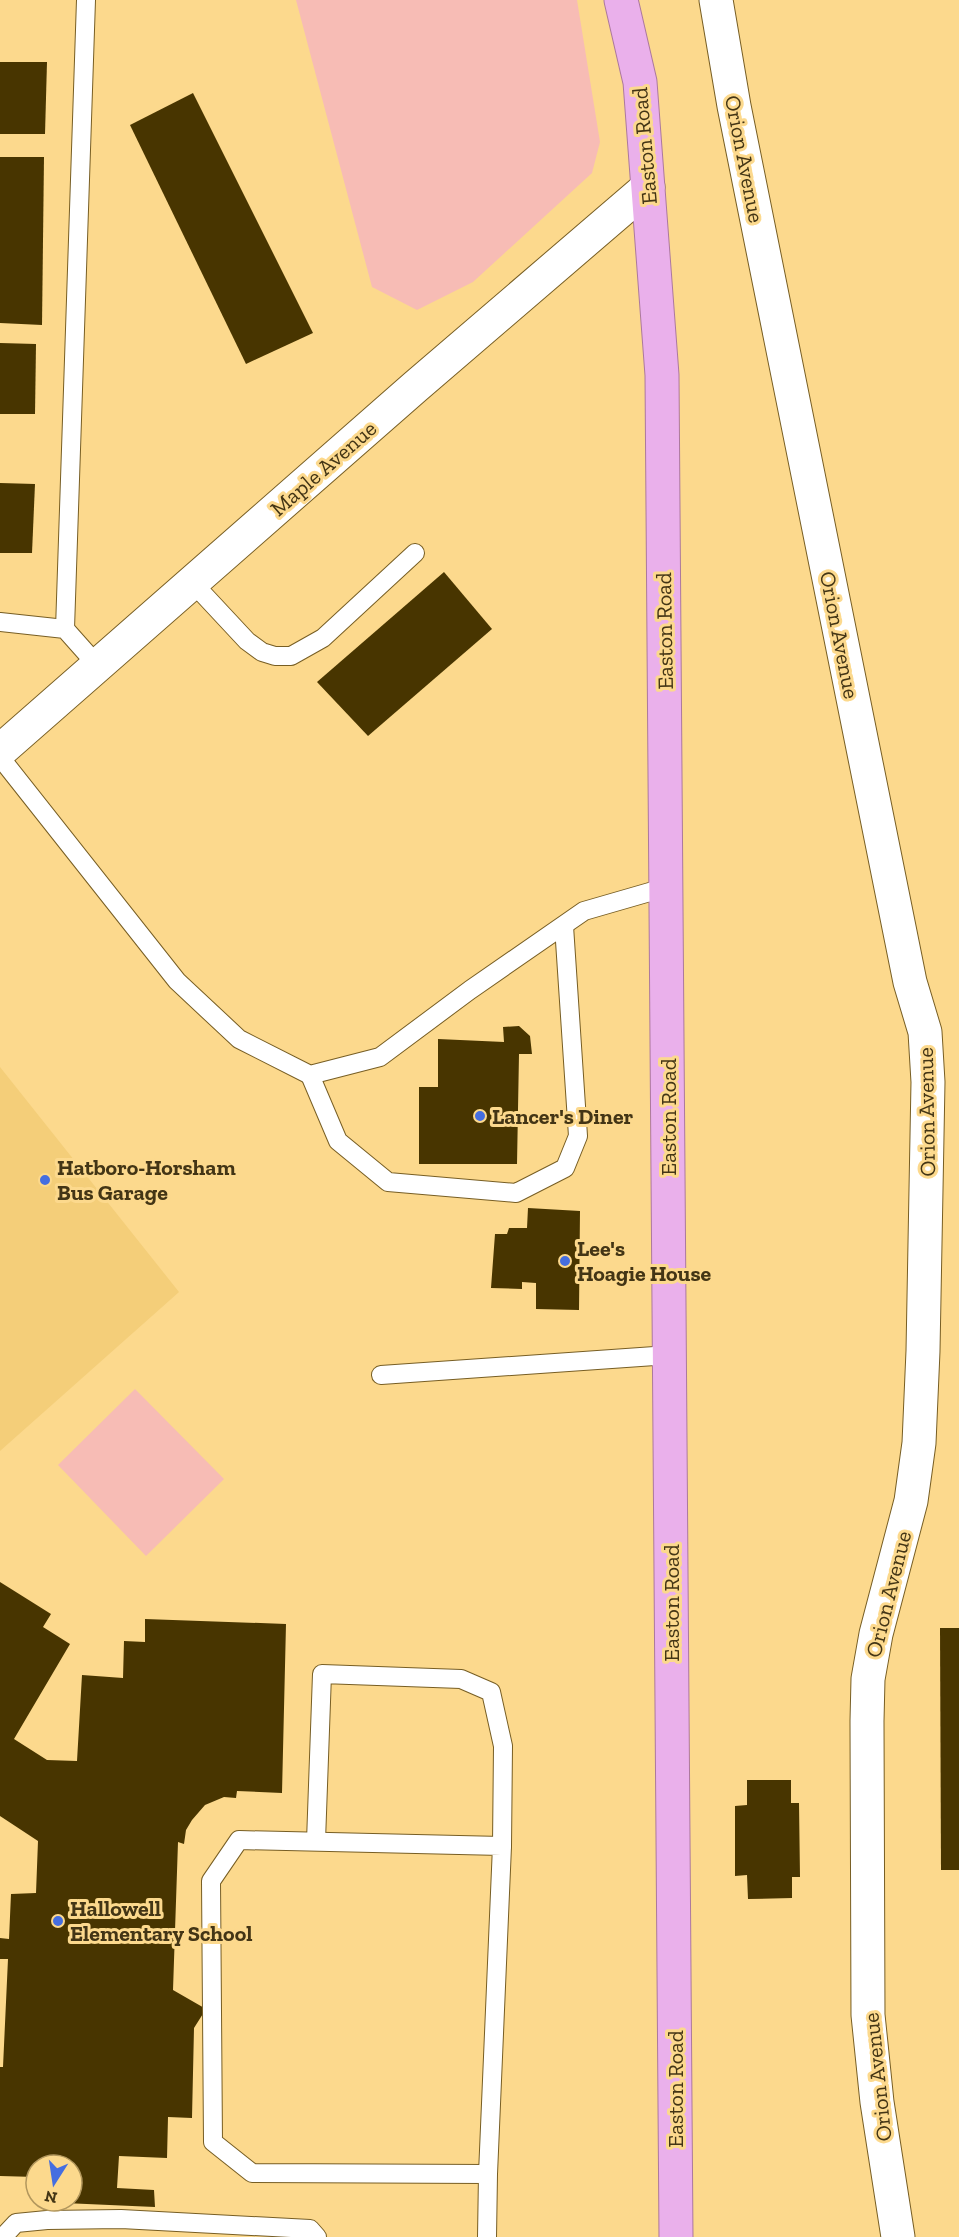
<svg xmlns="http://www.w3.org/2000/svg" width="959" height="2237" font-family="'Zilla Slab',serif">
<rect width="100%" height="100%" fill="#fcd98d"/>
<path fill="#f4ce79" d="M0,1067L179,1292L0,1451Z"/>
<g fill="#f7bcb5">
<path d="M296,0H577L600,142L592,173L473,282L417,310L372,287Z"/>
<path d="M135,1389L224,1479L146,1556L58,1465Z"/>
</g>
<g fill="#483500">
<path d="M0,62H47L45,134H0Z"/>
<path d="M193,93L313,333L246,364L130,125Z"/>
<path d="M0,157H44L42,325L0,323Z"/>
<path d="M0,343L36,344L35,414H0Z"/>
<path d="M0,483L35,484L32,553H0Z"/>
<path d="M444,572L492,629L368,736L317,682Z"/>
<path d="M519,1026L530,1036L532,1054H519L517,1164H419V1087H438V1039L504,1042L503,1027Z"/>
<path d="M528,1208L580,1211L579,1310L536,1309V1283L522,1282V1289L491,1288L495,1234H507L509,1228H527Z"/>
<path d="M0,1582L51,1614L43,1627L70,1644L14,1739L47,1760L77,1761L82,1675L123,1678L124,1641L145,1642V1619L286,1624L282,1793L237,1791L236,1798L224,1797L205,1805L192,1820L186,1830L184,1844L178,1842L173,1990L206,2009L194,2028L192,2118L168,2117L167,2158L119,2156L117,2188L154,2190L155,2207L64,2203V2201H72V2165H36V2177L0,2176V2067H3L8,1959H0V1938L9,1939L11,1894L36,1893L38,1841L0,1816Z"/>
<path d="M940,1628H959V1870H941Z"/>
<path d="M747,1780H791V1803H799L800,1877H792V1898L748,1899L747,1875L735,1876V1806L747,1805Z"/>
</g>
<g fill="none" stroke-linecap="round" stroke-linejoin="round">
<g stroke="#775e24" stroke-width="20">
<g id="service">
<path d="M192,582L247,641L262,652L275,656H291L323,638L415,553"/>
<path d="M0,622L65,629L97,665"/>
<path d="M65,629L86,0"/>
<path d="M0,757L177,981L239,1039L310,1075L380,1057L470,990L584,911L667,887"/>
<path d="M310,1075L338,1141L388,1182L516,1193L565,1168L578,1136L564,926"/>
<path d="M381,1375L669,1355"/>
<path d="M316,1841L322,1674L461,1679L491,1692L503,1746L502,1846"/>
<path d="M3,2237L16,2223L47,2220L121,2219L310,2229L317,2237"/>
<path d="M487,2237L488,2174L502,1846L239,1840L211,1881L213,2142L252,2173L488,2174"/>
</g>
</g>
<g stroke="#775e24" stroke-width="35">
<path id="minor" d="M716,0L734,106L910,982L925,1032L928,1082L923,1351L919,1443L911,1501L876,1634L868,1679L867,1721L868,2015L877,2102L898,2237"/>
</g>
<g stroke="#775e24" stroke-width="35">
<path id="tertiary" d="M0,751L415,387L648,187"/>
</g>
<g stroke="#ac799d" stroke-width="35">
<path id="trunk" d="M621,0L640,82L662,375L676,2237"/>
</g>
<use href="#service" stroke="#fff" stroke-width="18"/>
<use href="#minor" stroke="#fff" stroke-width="33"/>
<use href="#tertiary" stroke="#fff" stroke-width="33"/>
<use href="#trunk" stroke="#eab0eb" stroke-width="33"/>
</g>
<g fill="#456ee0" stroke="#fcd98d" stroke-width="2">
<circle cx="480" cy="1116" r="6"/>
<circle cx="45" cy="1180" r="6"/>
<circle cx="565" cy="1261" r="6"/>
<circle cx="58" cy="1921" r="6"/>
</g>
<g text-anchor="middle" stroke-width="6" stroke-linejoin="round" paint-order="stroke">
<g font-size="22" fill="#433515" stroke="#fcd98d">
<text transform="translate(644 146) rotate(-95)" y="8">Easton Road</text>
<text transform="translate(745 159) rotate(79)" y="8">Orion Avenue</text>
<text transform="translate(323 468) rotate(-41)" y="8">Maple Avenue</text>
<text transform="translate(664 631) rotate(-91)" y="8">Easton Road</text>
<text transform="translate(840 635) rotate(79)" y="8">Orion Avenue</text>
<text transform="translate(926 1112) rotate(-91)" y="8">Orion Avenue</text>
<text transform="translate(668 1117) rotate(-90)" y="8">Easton Road</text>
<text transform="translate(888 1594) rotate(-76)" y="8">Orion Avenue</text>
<text transform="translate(671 1603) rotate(-90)" y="8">Easton Road</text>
<text transform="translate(877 2077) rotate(-96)" y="8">Orion Avenue</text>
<text transform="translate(675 2089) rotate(-90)" y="8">Easton Road</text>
</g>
<g font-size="22" font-weight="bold" fill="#433515" stroke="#fcd98d" text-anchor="start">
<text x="492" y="1124">Lancer's Diner</text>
<text x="57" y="1175">Hatboro-Horsham<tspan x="57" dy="25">Bus Garage</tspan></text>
<text x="577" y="1256">Lee's<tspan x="577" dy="25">Hoagie House</tspan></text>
<text x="70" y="1916">Hallowell<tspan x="70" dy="25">Elementary School</tspan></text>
</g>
</g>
<g transform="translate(54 2183) rotate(192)"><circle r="28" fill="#fcd98d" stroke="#b2975d" stroke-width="1.5"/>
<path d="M0-4.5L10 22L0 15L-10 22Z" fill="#456ee0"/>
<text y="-9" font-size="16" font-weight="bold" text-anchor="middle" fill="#433515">N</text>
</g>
</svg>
